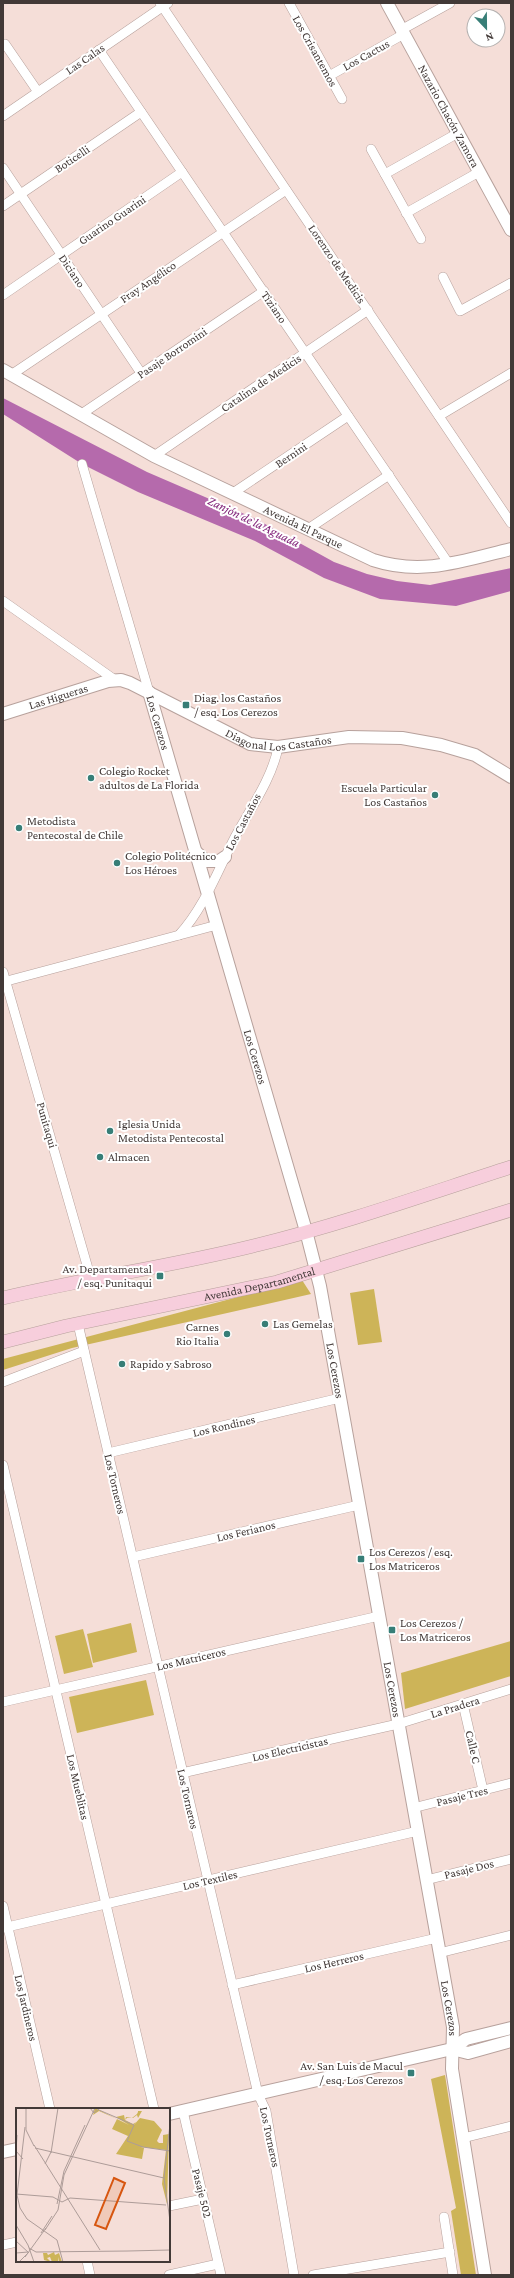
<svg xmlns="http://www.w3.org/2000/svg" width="514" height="2278" font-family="'Crimson Pro',serif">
<rect width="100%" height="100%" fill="#f5ded8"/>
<g fill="#cdb458">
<path d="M302,1280L311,1294L72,1348L3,1370V1359Z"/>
<path d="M374,1289L382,1342L358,1345L350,1293Z"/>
<path d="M131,1623L137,1652L93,1663L87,1634Z"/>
<path d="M83,1629L93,1667L64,1674L55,1636Z"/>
<path d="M511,1641V1676L405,1709L401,1673Z"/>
<path d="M146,1680L154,1715L77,1733L69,1697Z"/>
<path d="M445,2075L476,2275H461L451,2211L456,2208L431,2079Z"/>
</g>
<path fill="#b56aac" d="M3,398L147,472L256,519L334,562L367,574L397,581L430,585L511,568V591L456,606L380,599L324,578L255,541L138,492L82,464L3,414Z"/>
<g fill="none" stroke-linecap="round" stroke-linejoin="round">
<g stroke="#b7a19c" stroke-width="10">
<g id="minor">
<path d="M160,3L511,523"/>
<path d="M289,3L342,99"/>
<path d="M401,30L450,3"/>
<path d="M5,44L38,92"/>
<path d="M99,50L449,564"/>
<path d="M329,76L404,34"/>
<path d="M3,116L168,3"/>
<path d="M371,149L421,239"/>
<path d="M3,168L141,373"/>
<path d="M385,174L458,133"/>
<path d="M3,206L141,112"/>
<path d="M406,213L479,172"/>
<path d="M443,277L460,311L511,283"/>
<path d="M3,295L182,172"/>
<path d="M11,375L286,190"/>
<path d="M80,415L264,291"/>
<path d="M439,416L511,373"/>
<path d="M154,456L368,310"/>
<path d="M82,464L149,692"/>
<path d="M233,493L348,416"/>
<path d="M308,529L389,475"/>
<path d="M3,601L115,680"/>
<path d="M179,935C204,908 218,870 235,837C249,811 273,777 278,747"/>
<path d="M3,972L91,1279"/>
<path d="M3,982L217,925"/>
<path d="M78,1324L258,2094L266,2111L294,2275"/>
<path d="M3,1382L84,1351"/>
<path d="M108,1453L340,1398"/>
<path d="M3,1465L154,2109"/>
<path d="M133,1557L359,1505"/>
<path d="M3,1702L379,1616"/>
<path d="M463,1704L483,1790"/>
<path d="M182,1773L398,1724L511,1689"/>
<path d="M413,1808L511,1783"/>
<path d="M426,1880L511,1859"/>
<path d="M3,1906L50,2109"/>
<path d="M3,1928L418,1831"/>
<path d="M439,1953L511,1935"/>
<path d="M232,1985L437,1938"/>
<path d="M183,2111L221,2275"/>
<path d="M463,2138L511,2126"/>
<path d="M169,2206L203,2199"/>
<path d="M444,2217L453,2275"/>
<path d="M3,2245L17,2242"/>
<path d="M87,2261L90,2275"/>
<path d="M169,2275L218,2264"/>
<path d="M313,2275L450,2252"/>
</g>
</g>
<g stroke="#b7a19c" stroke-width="14">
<g id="tertiary">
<path id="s1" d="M387,3L511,230"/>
<path id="s2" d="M3,370L154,456L373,560C422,576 462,561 511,549"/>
<path id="s3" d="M149,692L306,1231L320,1286L453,2027L452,2069L485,2275"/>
<path id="s4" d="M3,714L108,681L121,680L130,683L250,744L278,747L349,737L402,738L441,745L475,755L511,777"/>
<path d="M196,852L206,861H219L225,857"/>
<path d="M452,2049L468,2053L511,2041"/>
<path d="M169,2114L452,2049L466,2039L511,2028"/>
<path d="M3,2152L17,2149"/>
</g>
</g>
<g stroke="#b7a19c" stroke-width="14">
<g id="secondary">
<path d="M3,1298C87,1278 173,1266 257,1245C343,1224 427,1194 511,1167"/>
<path id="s5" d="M3,1342L66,1326L277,1282L511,1210"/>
</g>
</g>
<use href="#minor" stroke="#fff" stroke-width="9"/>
<use href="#tertiary" stroke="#fff" stroke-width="12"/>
<use href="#secondary" stroke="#f7cedc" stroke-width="13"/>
</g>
<g fill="#377e77" stroke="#fff" stroke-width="1.5">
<rect x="182" y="701" width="8" height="8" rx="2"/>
<circle cx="91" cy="778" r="4"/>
<circle cx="435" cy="795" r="4"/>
<circle cx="19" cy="828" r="4"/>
<circle cx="117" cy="863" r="4"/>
<circle cx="110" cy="1131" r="4"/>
<circle cx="100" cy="1157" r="4"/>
<rect x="156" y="1272" width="8" height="8" rx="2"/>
<circle cx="265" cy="1324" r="4"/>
<circle cx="227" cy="1334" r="4"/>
<circle cx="122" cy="1364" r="4"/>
<rect x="357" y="1555" width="8" height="8" rx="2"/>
<rect x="388" y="1626" width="8" height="8" rx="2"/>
<rect x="407" y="2069" width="8" height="8" rx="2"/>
</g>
<g text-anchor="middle" stroke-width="4" stroke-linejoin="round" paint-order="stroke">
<g font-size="12" fill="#423937" stroke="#fff">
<text transform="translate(315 51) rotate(61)" y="4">Los Crisantemos</text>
<text transform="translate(366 55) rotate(-29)" y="4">Los Cactus</text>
<text transform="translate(85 59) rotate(-35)" y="4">Las Calas</text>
<text dy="4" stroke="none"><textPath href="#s1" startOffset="129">Nazario Chacón Zamora</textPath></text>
<text transform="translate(72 159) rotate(-34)" y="4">Boticelli</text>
<text transform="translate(112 220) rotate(-34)" y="4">Guarino Guarini</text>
<text transform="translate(337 264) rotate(56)" y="4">Lorenzo de Medicis</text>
<text transform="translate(72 271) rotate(56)" y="4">Diciano</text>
<text transform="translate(148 282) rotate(-34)" y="4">Fray Angélico</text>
<text transform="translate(274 307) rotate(56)" y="4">Tiziano</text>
<text transform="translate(172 353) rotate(-34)" y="4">Pasaje Borromini</text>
<text transform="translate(261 383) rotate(-34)" y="4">Catalina de Medicis</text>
<text transform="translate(291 455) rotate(-34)" y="4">Bernini</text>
<text dy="4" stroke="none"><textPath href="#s2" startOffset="339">Avenida El Parque</textPath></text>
<text dy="4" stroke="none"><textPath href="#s4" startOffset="58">Las Higueras</textPath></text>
<text dy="4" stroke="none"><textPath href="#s3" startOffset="32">Los Cerezos</textPath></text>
<text dy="4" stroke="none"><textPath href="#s4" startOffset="295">Diagonal Los Castaños</textPath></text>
<text transform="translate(243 822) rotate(-62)" y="4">Los Castaños</text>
<text dy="4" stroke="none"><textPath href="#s3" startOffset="380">Los Cerezos</textPath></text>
<text transform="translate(47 1125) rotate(74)" y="4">Punitaqui</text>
<text dy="4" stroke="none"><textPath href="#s5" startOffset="263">Avenida Departamental</textPath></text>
<text dy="4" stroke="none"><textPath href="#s3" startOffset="704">Los Cerezos</textPath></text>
<text transform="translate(224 1426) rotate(-13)" y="4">Los Rondines</text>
<text transform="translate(115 1484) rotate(77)" y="4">Los Torneros</text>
<text transform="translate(246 1531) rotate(-13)" y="4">Los Ferianos</text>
<text transform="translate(191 1659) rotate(-13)" y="4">Los Matriceros</text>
<text dy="4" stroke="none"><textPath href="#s3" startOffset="1028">Los Cerezos</textPath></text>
<text transform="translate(455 1707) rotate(-17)" y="4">La Pradera</text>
<text transform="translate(473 1747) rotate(77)" y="4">Calle C</text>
<text transform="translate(290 1749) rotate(-13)" y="4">Los Electricistas</text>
<text transform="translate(78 1787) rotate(77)" y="4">Los Mueblitas</text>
<text transform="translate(462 1796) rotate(-14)" y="4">Pasaje Tres</text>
<text transform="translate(188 1799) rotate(77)" y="4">Los Torneros</text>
<text transform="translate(469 1869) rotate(-14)" y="4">Pasaje Dos</text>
<text transform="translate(210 1880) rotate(-13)" y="4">Los Textiles</text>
<text transform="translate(334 1962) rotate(-13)" y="4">Los Herreros</text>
<text transform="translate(26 2008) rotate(77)" y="4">Los Jardineros</text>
<text dy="4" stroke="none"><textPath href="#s3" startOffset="1352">Los Cerezos</textPath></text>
<text transform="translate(270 2137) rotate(78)" y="4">Los Torneros</text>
<text transform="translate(202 2193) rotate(76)" y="4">Pasaje 502</text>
</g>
<g font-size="12" fill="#423937" stroke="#fff" text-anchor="start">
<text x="194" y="702">Diag. los Castaños<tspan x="194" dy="14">/ esq. Los Cerezos</tspan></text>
<text x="99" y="775">Colegio Rocket<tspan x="99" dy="14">adultos de La Florida</tspan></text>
<text x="427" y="792" text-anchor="end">Escuela Particular<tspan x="427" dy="14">Los Castaños</tspan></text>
<text x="27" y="825">Metodista<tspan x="27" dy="14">Pentecostal de Chile</tspan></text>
<text x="125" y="860">Colegio Politécnico<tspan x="125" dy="14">Los Héroes</tspan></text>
<text x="118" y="1128">Iglesia Unida<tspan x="118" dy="14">Metodista Pentecostal</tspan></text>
<text x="108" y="1161">Almacen</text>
<text x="152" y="1273" text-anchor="end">Av. Departamental<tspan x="152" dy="14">/ esq. Punitaqui</tspan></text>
<text x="273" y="1328">Las Gemelas</text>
<text x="219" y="1331" text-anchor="end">Carnes<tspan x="219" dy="14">Rio Italia</tspan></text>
<text x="130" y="1368">Rapido y Sabroso</text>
<text x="369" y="1556">Los Cerezos / esq.<tspan x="369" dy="14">Los Matriceros</tspan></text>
<text x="400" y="1627">Los Cerezos /<tspan x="400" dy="14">Los Matriceros</tspan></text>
<text x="403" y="2070" text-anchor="end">Av. San Luis de Macul<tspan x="403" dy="14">/ esq. Los Cerezos</tspan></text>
</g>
<g font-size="13" font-style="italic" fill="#83277b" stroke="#fff">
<text transform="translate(254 521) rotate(26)" y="5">Zanjón de la Aguada</text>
</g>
</g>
<g transform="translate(16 2108)">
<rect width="154" height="154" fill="#f5ded8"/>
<path d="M79,0L113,17L100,9L108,7L109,12L110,9L116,10L121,6L122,4V0V3H126L122,10L121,7L117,10H111L109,12L117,16L120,14L117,18L124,10L138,13L146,22L141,33L143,35H147V27L153,26L151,96L146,76L150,42L125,39L128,40L126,51L100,46L112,28L96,21L101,11L83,3L77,7ZM38,144L39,147L43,145L46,154H43V149L42,154H36L34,149L31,150L35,154L28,152L27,145H31L32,147Z" fill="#cdb458"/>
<path fill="none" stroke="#ad9c98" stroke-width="1" d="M10,0V22L18,38M74,0L78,5L83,1M83,2L118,17L111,33L127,39L154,43M154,16L148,70L154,113M1,27L0,43L7,51M18,37L84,142M19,40L148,70M35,45L42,0M29,56L35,44M0,86L37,89L46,94L54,90L150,97M41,96L48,63L69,17M4,100L1,87L9,19M4,100L11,111L41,132L47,154M0,117L12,137L18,154M29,122L42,102L48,67L79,0M25,125L36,108M0,133L13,145M13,140L20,144L112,143M112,143L154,142M0,145L12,144M9,149L30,120M3,154L12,145"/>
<path fill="#d75610" fill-opacity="0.15" stroke="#d75610" stroke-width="2" d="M98,70L109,75L90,121L79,117Z"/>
<rect width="154" height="154" fill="none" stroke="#423937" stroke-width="2"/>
</g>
<rect width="514" height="2278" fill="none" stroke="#423937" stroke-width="8"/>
<g transform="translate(486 28) rotate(158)"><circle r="19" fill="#ffffff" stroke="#b3b0af"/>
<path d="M0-3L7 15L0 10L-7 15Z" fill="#377e77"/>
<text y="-6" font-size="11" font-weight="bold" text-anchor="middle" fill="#423937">N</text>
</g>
</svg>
